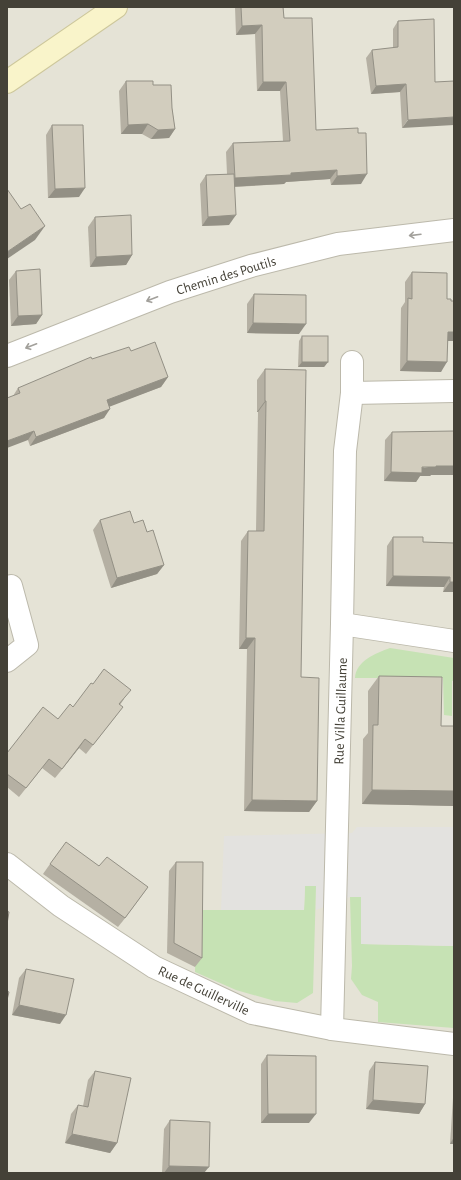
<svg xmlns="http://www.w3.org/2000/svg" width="461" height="1180" font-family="'Alegreya Sans',sans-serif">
<rect width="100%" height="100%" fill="#f2f0e7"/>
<rect fill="#e5e3d6" x="7" y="7" width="447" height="1166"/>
<g fill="#c6e2b4">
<path d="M390,648L454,658V680L452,681V716L444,715L443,678H355C356,661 376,653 390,648Z"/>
<path d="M305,886H316L313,993L297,1003L275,1001L236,990L195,972L196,910H304Z"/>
<path d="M350,897H361V944L454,946V1028L378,1022V1002L362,995L351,979L352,966Z"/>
</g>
<path fill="#e3e2df" d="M357,827H454V946L361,944V897H350L316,910V886H305L304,910H221L224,836L352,833Z"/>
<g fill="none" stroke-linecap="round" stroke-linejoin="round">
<g stroke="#bcb9ab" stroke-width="24">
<g id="minor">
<path d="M7,356L170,292L251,266L338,244L454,230"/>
<path d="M352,393L454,391"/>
<path d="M342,624L454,641"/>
<path d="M7,661L27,645L11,586"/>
<path d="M7,864L61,906L154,967L252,1013L332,1029L454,1044"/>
<path d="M332,1029L342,624L345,451L352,393V362"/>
</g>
</g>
<g stroke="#cdc79b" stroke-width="24">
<path id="secondary" d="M7,82L116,7"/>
</g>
<use href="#minor" stroke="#fff" stroke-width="22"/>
<use href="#secondary" stroke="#f9f4ca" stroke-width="22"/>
</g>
<g fill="#b5b0a3">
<path d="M235,7H283L284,18L316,130L361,184L331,185L330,179L286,182L284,184L235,187L229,225L202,226L200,184L206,175L227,174L226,152L233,143L283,141L280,91H257L255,34L236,35Z"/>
<path d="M398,21L435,82L402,128L400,92L371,94L366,58L372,50L393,48V29Z"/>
<path d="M126,81L153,85L172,108L175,129L169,138L151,139L142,134H121L119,91Z"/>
<path d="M52,125L79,197L48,198L46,135Z"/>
<path d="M95,217L132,255L126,265L90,267L88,227Z"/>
<path d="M16,271L42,315L36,324L11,326L9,280Z"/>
<path d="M412,272L447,299L451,301H454V341H448L441,372L400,371L401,308L405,302V282Z"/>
<path d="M254,294L299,334L247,333V304Z"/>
<path d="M302,336L328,362L324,367H298L299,341Z"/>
<path d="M131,351L168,377L161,387L109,406L104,418L30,446L13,396L18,388L92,359Z"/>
<path d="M265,369L301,677L317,801L309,812L244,811L247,649H239L241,541L248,531H256L258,412H257V380Z"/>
<path d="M392,432L431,475L430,476H420L416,482L384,481L385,440Z"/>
<path d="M100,520L134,523L147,532L164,565L157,574L111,588L93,530Z"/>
<path d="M393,537L423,542L454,543V592H443L444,587L386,586L387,546Z"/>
<path d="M379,676L441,726H454V806L362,804L363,739L368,733V691Z"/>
<path d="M93,684L124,699L120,705L116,716L86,754L79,748L55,778L42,768L19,797L7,787V753L58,719L73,707Z"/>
<path d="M176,862L202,958L195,967L167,953L169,871Z"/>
<path d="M50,864L99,866L148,887L118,927L43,874Z"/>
<path d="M26,969L60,1024L12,1015L19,978Z"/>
<path d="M267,1055L309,1123H261V1064Z"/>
<path d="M375,1062L425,1104L419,1114L366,1109L369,1071Z"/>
<path d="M95,1071L117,1143L110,1153L65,1143L71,1114L78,1105L83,1106L88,1080Z"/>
<path d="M454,1097V1144H450L453,1098Z"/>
<path d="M170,1120L204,1173H162L164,1129Z"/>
</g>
<g fill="#939085">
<path d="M262,25L255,34L236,35L242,26Z"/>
<path d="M263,82H286L280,91H257Z"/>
<path d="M406,84L400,92L371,94L376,86Z"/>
<path d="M454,117V125L402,128L408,120Z"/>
<path d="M148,124L142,134H121L128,125Z"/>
<path d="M175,129L169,138L151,139L158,130Z"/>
<path d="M337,170L330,179L286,182L284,184L228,187L234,178L291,173Z"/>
<path d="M367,174L361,184L331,185L337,176Z"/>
<path d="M85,188L79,197L48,198L55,189Z"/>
<path d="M236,215L229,225L202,226L208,217Z"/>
<path d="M45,226L35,240L7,259V252Z"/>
<path d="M132,255L126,265L90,267L96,257Z"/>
<path d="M42,315L36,324L11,326L18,316Z"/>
<path d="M253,323L306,324L299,334L247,333Z"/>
<path d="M448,332H454V341H441Z"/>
<path d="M407,361L447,362L441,372L400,371Z"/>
<path d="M302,362H328L324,367H298Z"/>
<path d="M168,377L161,387L101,410L107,400Z"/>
<path d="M265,401H266L258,412H257Z"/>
<path d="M110,409L104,418L30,446L36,437Z"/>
<path d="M34,431L28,440L7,448V441Z"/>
<path d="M436,466H454V475H431L430,476H420L416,482L384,481L391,472Z"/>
<path d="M164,565L157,574L111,588L117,578Z"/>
<path d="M393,576L450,577L444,587L386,586Z"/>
<path d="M450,582H454V592H443Z"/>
<path d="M246,638H255L247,649H239Z"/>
<path d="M85,739L79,748L55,778L62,769Z"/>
<path d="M372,790L454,791V806L362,804Z"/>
<path d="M252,800L317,801L309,812L244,811Z"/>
<path d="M148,887L141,896L118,927L125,918Z"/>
<path d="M19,1005L66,1015L60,1024L12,1015Z"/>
<path d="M373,1100L425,1104L419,1114L366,1109Z"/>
<path d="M268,1114H316L309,1123H261Z"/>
<path d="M72,1134L117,1143L110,1153L65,1143Z"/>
<path d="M454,1137V1144H450Z"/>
<path d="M169,1166L209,1167L204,1173H164Z"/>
</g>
<g fill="#d2cdbe" stroke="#939085">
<path d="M241,7H283L284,18H312L316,130L358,128V133H366L367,174L337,176V170L291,173V175L235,178L233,143L290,141L286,82H263L262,25L242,26Z"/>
<path d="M434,19L435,82L454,81V117L408,120L406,84L376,86L372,50L398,47V21Z"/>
<path d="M126,81H153V85H171L172,108L175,129L158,130L148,124L128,125Z"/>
<path d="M52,125H83L85,188L55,189Z"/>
<path d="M234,174L236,215L208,217L206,175Z"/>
<path d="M7,189L21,209L30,204L45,226L7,252Z"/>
<path d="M131,215L132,255L96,257L95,217Z"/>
<path d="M40,269L42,315L18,316L16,271Z"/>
<path d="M412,272L447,273V299H451V301H454V332H448L447,362L407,361L408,298L412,299Z"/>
<path d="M254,294L306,295V324L253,323Z"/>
<rect x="302" y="336" width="26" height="26"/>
<path d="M155,342L168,377L107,400L110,409L36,437L34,431L7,441V398L20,393L18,388L91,357L92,359L129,347L131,351Z"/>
<path d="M265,369L306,370L301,677L319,678L317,801L252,800L255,638H246L248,531H264L266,401H265Z"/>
<path d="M454,431V466H436V467H422V473L391,472L392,432Z"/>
<path d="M130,511L134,523L143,520L147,532L153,530L164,565L117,578L100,520Z"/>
<path d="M393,537H423V542L454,543V582H450V577L393,576Z"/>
<path d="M104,669L131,690L119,704L123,707L93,745L85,739L62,769L49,759L26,788L7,774V753L43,707L58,719L70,704L73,707L91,683L93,684Z"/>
<path d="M379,676L442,677L441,726H454V791L372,790L373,725H378Z"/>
<path d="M66,842L99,866L107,857L148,887L125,918L50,864Z"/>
<path d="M176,862H203L202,958L174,943Z"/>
<path d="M7,911L9,912L7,924Z"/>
<path d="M26,969L74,979L66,1015L19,1005Z"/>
<path d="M7,991L9,992L7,1000Z"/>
<path d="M267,1055L316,1056V1114H268Z"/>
<path d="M375,1062L428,1066L425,1104L373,1100Z"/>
<path d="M95,1071L131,1078L117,1143L72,1134L78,1105L88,1107Z"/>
<path d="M170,1120L210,1122L209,1167L169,1166Z"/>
</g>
<defs><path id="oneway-shaft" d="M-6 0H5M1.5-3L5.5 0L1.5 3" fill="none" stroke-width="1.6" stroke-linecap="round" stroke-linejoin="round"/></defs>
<g stroke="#a2a09b">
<use href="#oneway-shaft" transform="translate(415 235) rotate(173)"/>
<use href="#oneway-shaft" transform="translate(152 299) rotate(159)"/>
<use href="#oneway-shaft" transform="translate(31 346) rotate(159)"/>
</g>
<g text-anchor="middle" stroke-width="3" stroke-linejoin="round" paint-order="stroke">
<g font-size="14" fill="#444137" stroke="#fff">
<text transform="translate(226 275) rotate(-17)" y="5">Chemin des Poutils</text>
<text transform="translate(340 711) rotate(-88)" y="5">Rue Villa Guillaume</text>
<text transform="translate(204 990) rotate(25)" y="5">Rue de Guillerville</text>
</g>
</g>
<rect width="461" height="1180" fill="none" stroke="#444137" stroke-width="16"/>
</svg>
